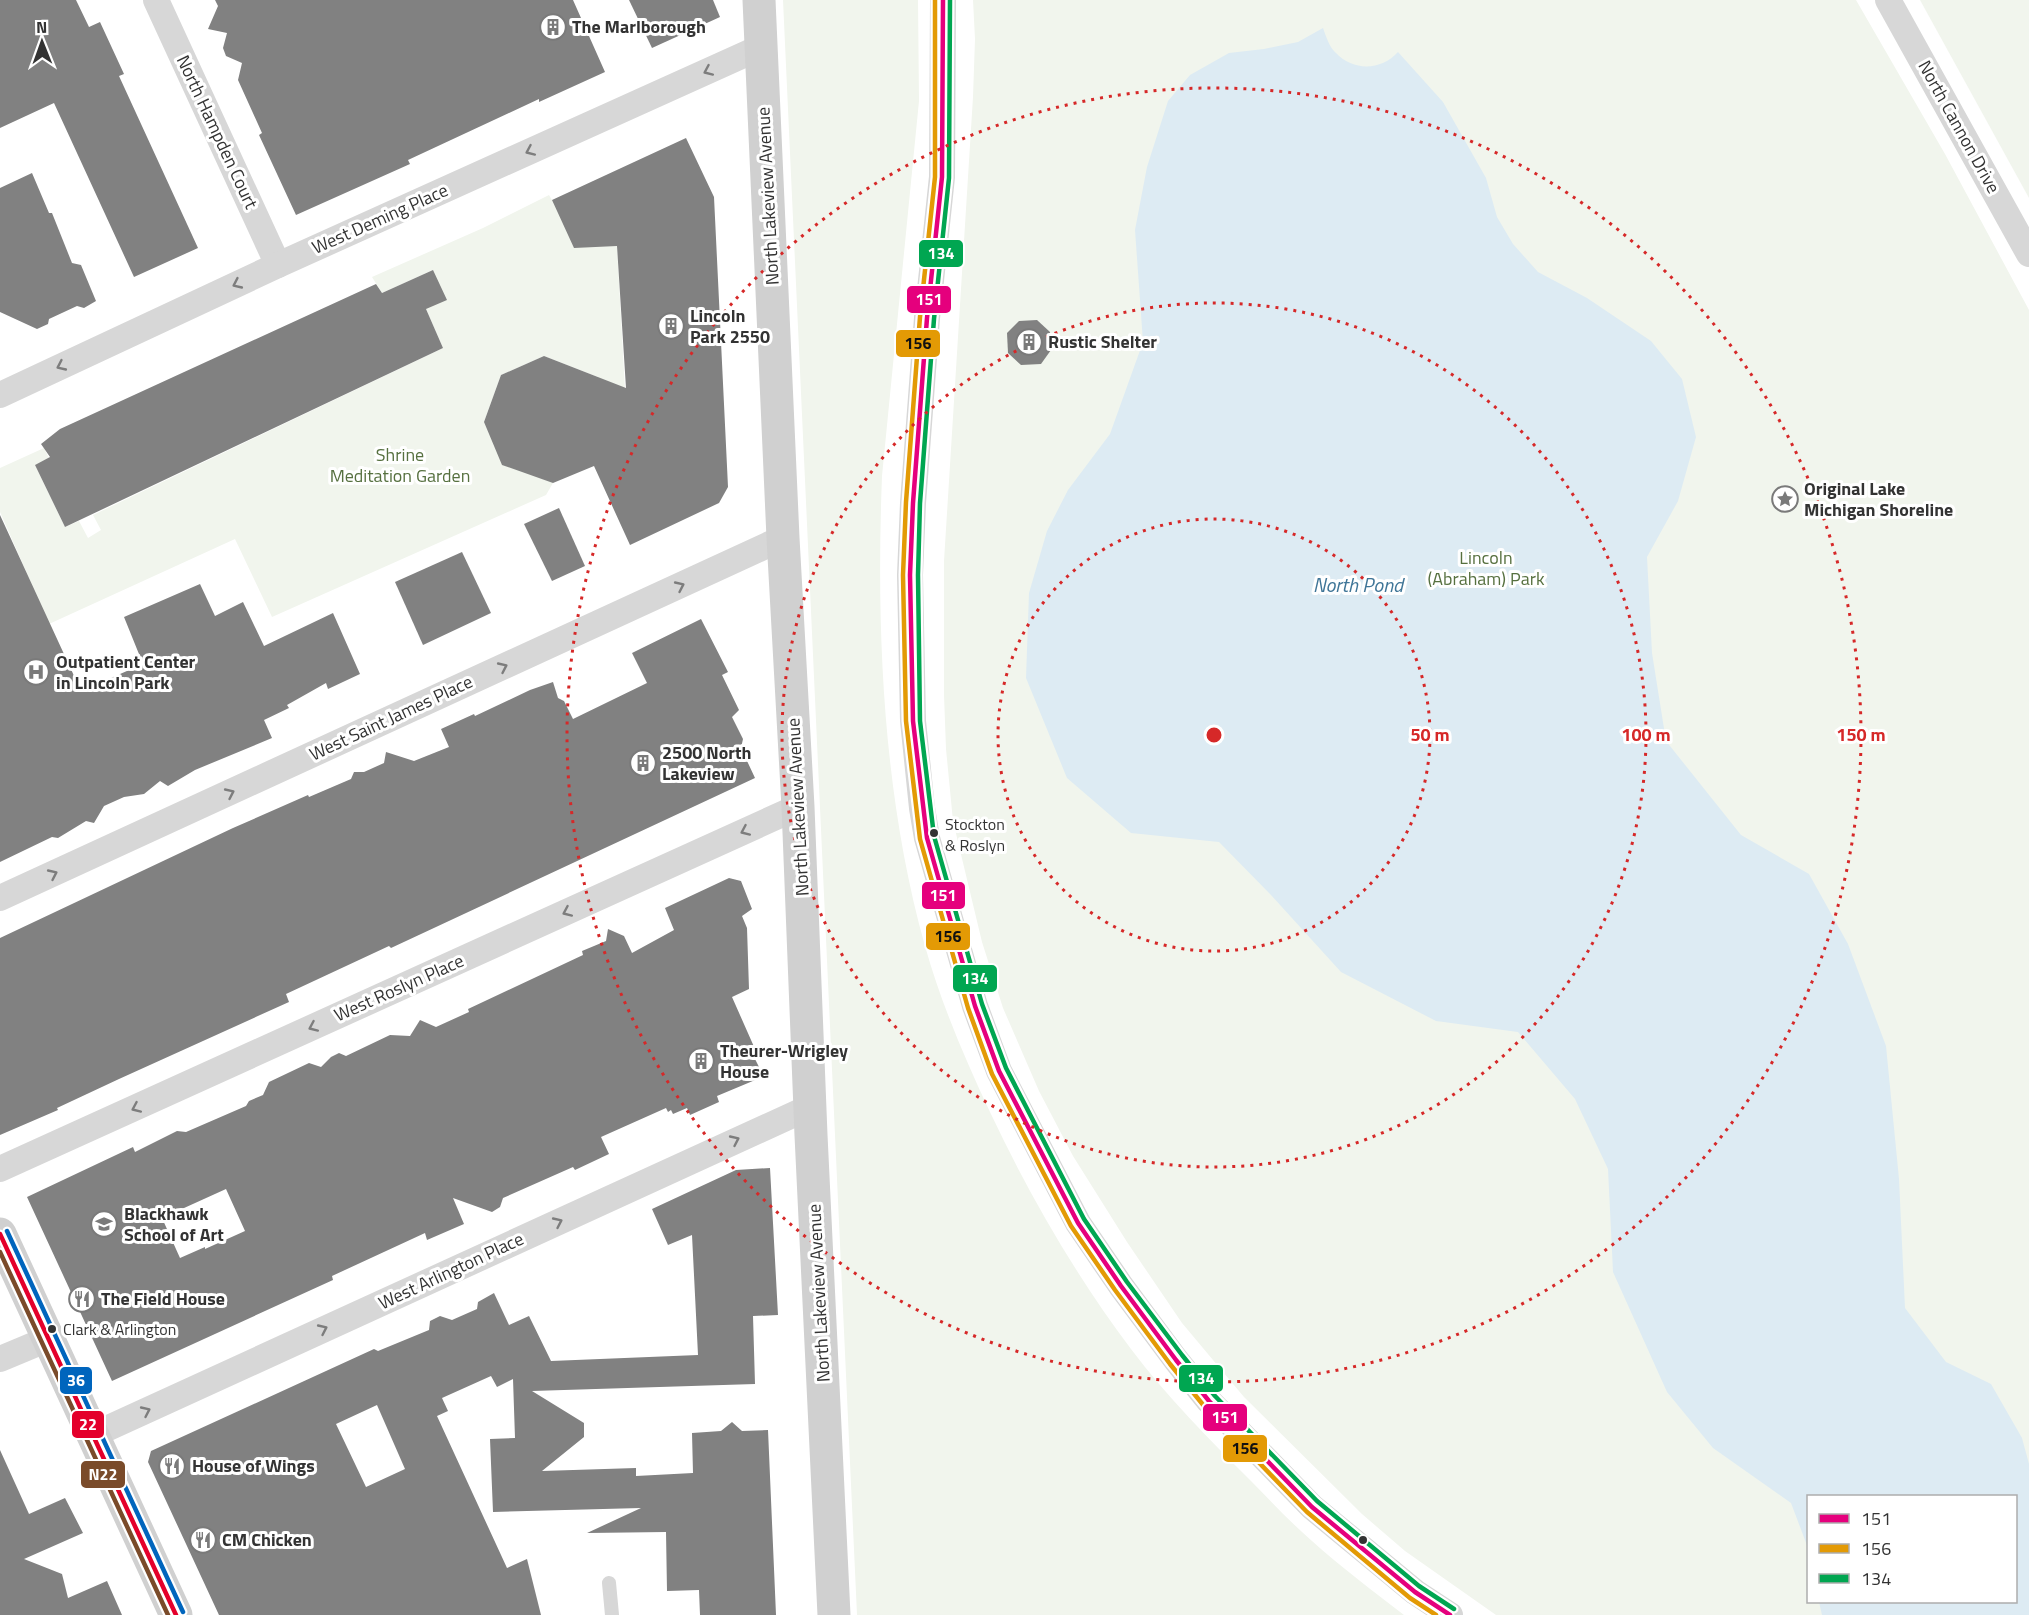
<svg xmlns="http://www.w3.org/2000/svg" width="2029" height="1615" font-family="'Titillium Web',sans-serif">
<rect width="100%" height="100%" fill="#fff"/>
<g fill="#f1f5ed" fill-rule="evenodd">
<path d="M783,0H918L919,101L882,476C876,632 883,796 925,946C941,1003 965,1059 990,1112C1029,1195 1076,1276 1131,1349C1167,1397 1209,1439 1251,1481C1271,1501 1290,1522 1312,1541C1341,1567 1373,1591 1404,1615H857Z"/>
<path d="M973,0H1856L1945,154L2029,310V1615H1496L1405,1551L1362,1514L1244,1397L1182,1323L1127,1242L1073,1156L1039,1091L1003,1008L982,942L953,821L946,749L944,695V561L973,97L975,39ZM1808,1496H2016V1602H1808Z"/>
<path d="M1920,0H2029V198Z"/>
<path d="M549,195L552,200L617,246L627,425L613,410L598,377L544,356L501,375L484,422L553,483L546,495L272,617L235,539L49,624L0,512V468L44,448L49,458L35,465L65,527L79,521L88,538L101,530L93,515L443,348L426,309L433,270L382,293L372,277L483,228Z"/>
</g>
<path fill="#ddebf3" d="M1323,28C1326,36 1329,47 1336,53C1354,72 1382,70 1398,52L1443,102L1486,178L1497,217L1513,244L1538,272L1587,298L1651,341L1682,379L1696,437L1678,501L1647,557L1652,653L1666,741L1741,835L1809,874L1848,944L1886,1046L1899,1179L1905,1308L1946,1362L1991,1384L2022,1438L2029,1464V1615H1822L1819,1602H2016V1496H1808V1548L1791,1503L1713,1448L1667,1392L1613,1272L1608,1169L1575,1099L1518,1032L1436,1021L1341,972L1271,895L1219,842L1131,833L1067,778L1026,678L1029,593L1047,531L1068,490L1110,434L1143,342L1135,230L1147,167L1168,101L1190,75L1229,53L1264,49L1298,42Z"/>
<g fill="#818181" fill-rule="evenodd">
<path d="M0,0H76L89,27L100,22L124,74L119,76L198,248L134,277L54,103L0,128Z"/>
<path d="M215,0H573L605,72L539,102V99L408,160L410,164L296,215L259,135L262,133L238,80L242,63L226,56L223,48L227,33L208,29L218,6Z"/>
<path d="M629,0H713L720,17L652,48Z"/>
<path d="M686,138L714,197L728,487L719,503L630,545L594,466L553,483L502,465L484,422L501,375L544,356L626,388L617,246L574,248L552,200Z"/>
<path d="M32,173L49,213H52L72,263L81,265L96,301L84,308L77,306L49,319L48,324L37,329L0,312V188Z"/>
<path d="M433,270L447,300L426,309L443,348L65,527L35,465L50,457L41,444L60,429L376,284L382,293Z"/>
<path d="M1037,320L1050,332L1051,350L1041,364L1021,365L1008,353L1007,333L1019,321Z"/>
<path d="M559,508L585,566L552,581L524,524Z"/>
<path d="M0,515L81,691L143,664L124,617L200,584L215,616L243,602L264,646L333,613L360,674L328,689L326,683L287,705L289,708L264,720L272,738L195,770L168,786L160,781L144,794L124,797L104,806L94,823L86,821L58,838L52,837L0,862Z"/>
<path d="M462,552L491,613L423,645L395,582Z"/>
<path d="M701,619L728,672L722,675L739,710L732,717L743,739L741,748L755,778L391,948L389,946L286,994L289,1002L119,1079L57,1108L58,1110L0,1135V938L233,828L308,795L309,797L351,779L354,772H364L384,763L386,752L414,761L449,747L441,729L474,714L475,716L530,690L553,682L558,698L564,701L573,719L647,683L632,653Z"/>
<path d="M729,878L741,881L752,909L742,916L747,928L749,989L732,997L755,1049L751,1051L760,1069L757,1071L760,1078L717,1096L719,1102L690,1115L687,1108L673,1114L671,1110L668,1112L666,1108L601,1137L609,1154L575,1170L573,1167L503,1198L500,1207L492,1212L453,1198L464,1224L427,1240L425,1233L332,1276L333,1280L112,1381L27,1197L133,1147L135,1152L177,1131L186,1132L246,1106L249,1101L263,1095L269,1082L309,1063L321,1067L331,1057L339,1053L346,1056L390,1035L410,1036L420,1020L436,1027L469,1012L468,1009L583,955L582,951L606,941L608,929L624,936L632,953L674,930L665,908ZM226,1189L245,1231L205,1249V1247L180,1258L162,1218Z"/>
<path d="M770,1168L778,1315L753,1316L755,1384L532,1391L584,1423V1437L542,1471L636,1468V1476L693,1473L692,1433L721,1431L732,1422L742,1431L768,1430L776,1615H700L699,1590L667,1591L666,1532L587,1533L641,1508L493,1512L490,1439L515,1438L513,1379L497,1387L491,1376L442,1398L448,1411L437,1416L507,1568L527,1559L541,1615H219L148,1462L151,1451L374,1349L378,1351L429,1330L430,1321L440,1316L452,1320L477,1309L478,1302L494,1293L509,1325L529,1316L551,1361L698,1355L692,1235L668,1245L652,1209L736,1170ZM377,1405L405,1469L366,1487L336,1424Z"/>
<path d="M0,1450L29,1514L65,1498L83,1533L24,1559L62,1574L68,1598L107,1581L122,1615H0Z"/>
</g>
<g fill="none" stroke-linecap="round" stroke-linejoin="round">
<path stroke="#d7d7d7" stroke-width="14" d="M609,1583L612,1615"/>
<g stroke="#d7d7d7" stroke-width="26">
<path d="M156,0L278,265"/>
<path d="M943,0L942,177L927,318L913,503L910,575L913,721L922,808L927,838L975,1006L999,1071L1078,1223L1121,1286L1176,1360L1209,1401L1312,1507L1415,1592L1450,1615"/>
<path d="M1888,0L2029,254"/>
<path d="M0,395L278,265L761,47"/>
<path d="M0,898L783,538"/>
<path d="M0,1169L798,807"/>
<path d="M0,1359L48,1339"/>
<path d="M93,1435L810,1107"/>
</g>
<g stroke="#d0d0d0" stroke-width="33">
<path d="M759,0L783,538L798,807L811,1135L834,1615"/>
<path d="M0,1234L176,1615"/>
</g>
<g stroke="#fff" stroke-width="9">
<path id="bus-1" d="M943,0L942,177L927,318L913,503L910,575L913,721L927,838L975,1006L999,1071L1078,1223L1121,1286L1176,1360L1209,1401L1312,1507L1415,1592L1450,1615"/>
</g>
<g stroke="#fff" stroke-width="9">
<path id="bus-2" d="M935,0V177L920,317L906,502L903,575L906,721L920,839L968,1008L992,1074L1071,1226L1115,1290L1170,1364L1204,1406L1307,1512L1410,1598L1436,1615"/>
</g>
<g stroke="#fff" stroke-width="9">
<path id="bus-3" d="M950,0L949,178L934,319L920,503L918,575L920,721L934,836L982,1004L1006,1068L1084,1219L1127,1282L1182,1355L1215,1396L1317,1501L1419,1586L1454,1609"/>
</g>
<g stroke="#fff" stroke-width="9">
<path id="bus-4" d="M0,1234L176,1615"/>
</g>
<g stroke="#fff" stroke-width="9">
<path id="bus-5" d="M0,1252L168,1615"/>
</g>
<g stroke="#fff" stroke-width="9">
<path id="bus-6" d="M7,1231L183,1612"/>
</g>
<use href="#bus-1" stroke="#e5007d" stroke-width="4.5"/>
<use href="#bus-2" stroke="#e39a05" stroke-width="4.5"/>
<use href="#bus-3" stroke="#00a651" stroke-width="4.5"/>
<use href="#bus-4" stroke="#e4002b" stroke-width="4.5"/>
<use href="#bus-5" stroke="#7a4b2a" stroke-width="4.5"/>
<use href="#bus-6" stroke="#0065bd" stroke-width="4.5"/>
</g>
<defs><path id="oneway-chevron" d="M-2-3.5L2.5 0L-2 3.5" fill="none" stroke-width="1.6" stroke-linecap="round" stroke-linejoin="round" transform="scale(1.5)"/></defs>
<g stroke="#7d7d7d">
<use href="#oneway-chevron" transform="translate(708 71) rotate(156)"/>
<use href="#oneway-chevron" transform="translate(530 151) rotate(156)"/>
<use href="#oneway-chevron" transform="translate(237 284) rotate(155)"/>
<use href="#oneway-chevron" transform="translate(61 366) rotate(155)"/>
<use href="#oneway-chevron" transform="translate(680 586) rotate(-25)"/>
<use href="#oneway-chevron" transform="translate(503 667) rotate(-25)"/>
<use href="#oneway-chevron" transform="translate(230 793) rotate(-25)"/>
<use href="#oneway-chevron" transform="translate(745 831) rotate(156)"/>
<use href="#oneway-chevron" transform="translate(53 874) rotate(-25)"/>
<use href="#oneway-chevron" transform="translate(567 912) rotate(156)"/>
<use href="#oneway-chevron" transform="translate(313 1027) rotate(156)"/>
<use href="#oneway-chevron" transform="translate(136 1108) rotate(156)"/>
<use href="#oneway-chevron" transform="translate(735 1140) rotate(-25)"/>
<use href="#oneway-chevron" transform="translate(558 1222) rotate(-25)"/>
<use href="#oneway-chevron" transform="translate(323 1329) rotate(-25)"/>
<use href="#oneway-chevron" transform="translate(146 1411) rotate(-25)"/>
</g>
<g fill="none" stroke="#d62828" stroke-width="3" stroke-dasharray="3 6">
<circle cx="1214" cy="735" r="216"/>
<circle cx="1214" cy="735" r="432"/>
<circle cx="1214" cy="735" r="647"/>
</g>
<defs>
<g id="building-ring" transform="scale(1.35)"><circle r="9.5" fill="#fff" stroke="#7a7a7a" stroke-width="1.5"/><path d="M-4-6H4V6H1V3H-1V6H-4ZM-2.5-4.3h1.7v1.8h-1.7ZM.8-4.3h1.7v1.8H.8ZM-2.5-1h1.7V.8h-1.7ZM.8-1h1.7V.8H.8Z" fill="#7a7a7a"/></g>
<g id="sight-ring" transform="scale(1.35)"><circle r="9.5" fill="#fff" stroke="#7a7a7a" stroke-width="1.5"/><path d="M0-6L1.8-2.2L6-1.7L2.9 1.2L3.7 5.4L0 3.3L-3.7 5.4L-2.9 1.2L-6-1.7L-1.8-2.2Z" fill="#7a7a7a"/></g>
<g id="hospital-ring" transform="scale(1.35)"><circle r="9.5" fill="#fff" stroke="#7a7a7a" stroke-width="1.5"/><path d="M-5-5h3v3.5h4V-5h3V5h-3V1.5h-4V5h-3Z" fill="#7a7a7a"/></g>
<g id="school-ring" transform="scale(1.35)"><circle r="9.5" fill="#fff" stroke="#7a7a7a" stroke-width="1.5"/><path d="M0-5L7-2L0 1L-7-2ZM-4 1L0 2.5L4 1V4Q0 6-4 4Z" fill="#7a7a7a"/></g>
<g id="restaurant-ring" transform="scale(1.35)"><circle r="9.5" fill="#fff" stroke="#7a7a7a" stroke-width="1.5"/><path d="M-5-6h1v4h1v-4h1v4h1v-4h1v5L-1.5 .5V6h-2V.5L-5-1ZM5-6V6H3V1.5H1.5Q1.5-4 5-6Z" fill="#7a7a7a"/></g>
</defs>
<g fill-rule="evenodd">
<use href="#building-ring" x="553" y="27"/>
<use href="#building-ring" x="671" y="326"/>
<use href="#building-ring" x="1029" y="342"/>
<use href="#sight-ring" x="1785" y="499"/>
<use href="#hospital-ring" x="36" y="672"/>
<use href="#building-ring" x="643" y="763"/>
<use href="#building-ring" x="701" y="1061"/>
<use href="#school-ring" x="104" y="1224"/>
<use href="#restaurant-ring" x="82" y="1299"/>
<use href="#restaurant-ring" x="172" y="1466"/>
<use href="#restaurant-ring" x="203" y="1540"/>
</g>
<g fill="#333" stroke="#fff" stroke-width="2">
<circle cx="934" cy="833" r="5"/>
<circle cx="52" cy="1329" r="5"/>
<circle cx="1363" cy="1540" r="5"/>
</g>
<g text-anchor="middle" stroke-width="6" stroke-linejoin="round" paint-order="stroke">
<g font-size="16" fill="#333" stroke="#fff" text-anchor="start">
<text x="945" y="830">Stockton<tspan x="945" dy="21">&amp; Roslyn</tspan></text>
<text x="63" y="1335">Clark &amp; Arlington</text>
</g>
<g font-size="18" font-weight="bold" fill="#333" stroke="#fff" text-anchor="start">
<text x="572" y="33">The Marlborough</text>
<text x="690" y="322">Lincoln<tspan x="690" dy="21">Park 2550</tspan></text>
<text x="1048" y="348">Rustic Shelter</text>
<text x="1804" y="495">Original Lake<tspan x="1804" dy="21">Michigan Shoreline</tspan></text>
<text x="56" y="668">Outpatient Center<tspan x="56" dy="21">in Lincoln Park</tspan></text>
<text x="662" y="759">2500 North<tspan x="662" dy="21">Lakeview</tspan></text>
<text x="720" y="1057">Theurer-Wrigley<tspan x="720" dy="21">House</tspan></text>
<text x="124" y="1220">Blackhawk<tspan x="124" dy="21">School of Art</tspan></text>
<text x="101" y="1305">The Field House</text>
<text x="192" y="1472">House of Wings</text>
<text x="222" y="1546">CM Chicken</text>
</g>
<g font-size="18" fill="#333" stroke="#fff">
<text transform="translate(1959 127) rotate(61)" y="6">North Cannon Drive</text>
<text transform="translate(217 132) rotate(65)" y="6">North Hampden Court</text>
<text transform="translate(768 196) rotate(-93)" y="6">North Lakeview Avenue</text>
<text transform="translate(380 219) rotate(-24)" y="6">West Deming Place</text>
<text transform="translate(391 718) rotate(-25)" y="6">West Saint James Place</text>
<text transform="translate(798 807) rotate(-93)" y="6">North Lakeview Avenue</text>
<text transform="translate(399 988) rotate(-24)" y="6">West Roslyn Place</text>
<text transform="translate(451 1271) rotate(-25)" y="6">West Arlington Place</text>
<text transform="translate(819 1293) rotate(-93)" y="6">North Lakeview Avenue</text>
</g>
<g font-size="18" fill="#56703f" stroke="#fff">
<text x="400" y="461">Shrine<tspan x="400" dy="21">Meditation Garden</tspan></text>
<text x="1486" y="564">Lincoln<tspan x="1486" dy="21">(Abraham) Park</tspan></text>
</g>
<g font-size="20" font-style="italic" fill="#3f7597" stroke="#fff">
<text x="1358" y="592">North Pond</text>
</g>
</g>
<circle cx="1214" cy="735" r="9" fill="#d62828" stroke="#fff" stroke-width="3"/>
<g font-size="18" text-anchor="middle" font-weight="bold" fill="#d62828" stroke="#fff" stroke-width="6" stroke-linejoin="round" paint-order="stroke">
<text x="1430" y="741">50 m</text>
<text x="1646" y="741">100 m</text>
<text x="1861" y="741">150 m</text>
</g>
<g stroke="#fff" stroke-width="2">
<rect x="918" y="239" width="46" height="29" rx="6" fill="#00a651"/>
<rect x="906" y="285" width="46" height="29" rx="6" fill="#e5007d"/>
<rect x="895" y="329" width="46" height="29" rx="6" fill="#e39a05"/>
<rect x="921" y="881" width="45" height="29" rx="6" fill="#e5007d"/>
<rect x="925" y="922" width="46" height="29" rx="6" fill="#e39a05"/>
<rect x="952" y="964" width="46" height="29" rx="6" fill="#00a651"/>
<rect x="1178" y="1364" width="46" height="29" rx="6" fill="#00a651"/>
<rect x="59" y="1366" width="34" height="29" rx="6" fill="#0065bd"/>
<rect x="1202" y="1403" width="46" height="29" rx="6" fill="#e5007d"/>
<rect x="71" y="1410" width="34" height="29" rx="6" fill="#e4002b"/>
<rect x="1222" y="1434" width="46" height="29" rx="6" fill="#e39a05"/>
<rect x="80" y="1460" width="46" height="29" rx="6" fill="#7a4b2a"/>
</g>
<g font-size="16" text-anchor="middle" font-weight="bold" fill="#fff">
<text x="941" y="259">134</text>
<text x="929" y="305">151</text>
<text x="943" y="901">151</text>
<text x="975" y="984">134</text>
<text x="1201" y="1384">134</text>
<text x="76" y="1386">36</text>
<text x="1225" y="1423">151</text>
<text x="88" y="1430">22</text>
<text x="103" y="1480">N22</text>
</g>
<g font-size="16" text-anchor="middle" font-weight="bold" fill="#111">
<text x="918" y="349">156</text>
<text x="948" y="942">156</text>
<text x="1245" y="1454">156</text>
</g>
<rect x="1807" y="1495" width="210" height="108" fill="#ffffff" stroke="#adadad" stroke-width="1.5"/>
<rect x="1819" y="1514" width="30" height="9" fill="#e5007d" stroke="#adadad" stroke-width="1.5"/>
<text x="1861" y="1525" font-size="18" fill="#333333">151</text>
<rect x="1819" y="1544" width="30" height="9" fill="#e39a05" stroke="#adadad" stroke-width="1.5"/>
<text x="1861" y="1555" font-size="18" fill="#333333">156</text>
<rect x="1819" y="1574" width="30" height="9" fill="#00a651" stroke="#adadad" stroke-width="1.5"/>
<text x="1861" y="1585" font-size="18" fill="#333333">134</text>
<g transform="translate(42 42) rotate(359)" stroke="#ffffff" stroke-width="4.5" paint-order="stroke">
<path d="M0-4.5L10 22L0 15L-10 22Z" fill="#333333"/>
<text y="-9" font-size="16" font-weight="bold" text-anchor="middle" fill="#333333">N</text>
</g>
</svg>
